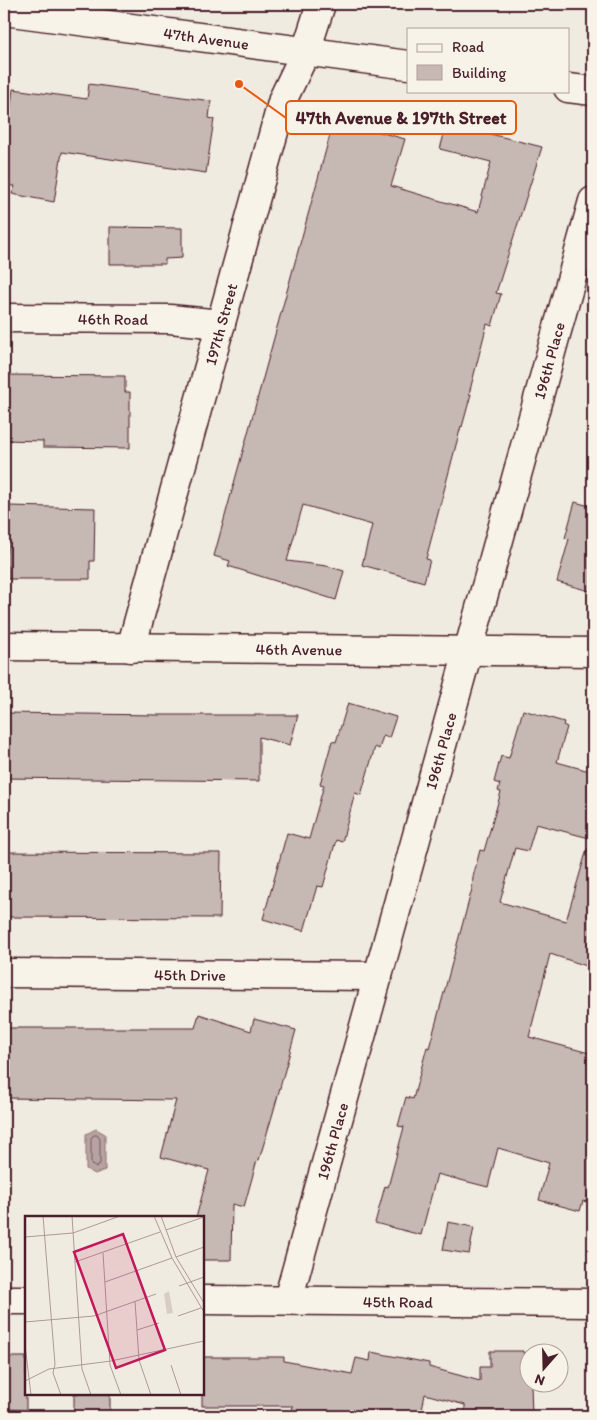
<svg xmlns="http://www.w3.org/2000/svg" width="597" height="1420" font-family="Itim,sans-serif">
<rect width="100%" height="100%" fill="#f0ebe0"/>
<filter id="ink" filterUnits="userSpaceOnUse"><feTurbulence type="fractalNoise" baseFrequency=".02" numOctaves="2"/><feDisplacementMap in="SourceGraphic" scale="10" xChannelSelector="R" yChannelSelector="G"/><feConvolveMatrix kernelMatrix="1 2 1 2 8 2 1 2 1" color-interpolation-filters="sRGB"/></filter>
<g filter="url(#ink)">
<path fill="#b7a4a2" stroke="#8b6f72" d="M96,1129L105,1134V1170L95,1174L86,1169V1134Z"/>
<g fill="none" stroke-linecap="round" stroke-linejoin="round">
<path stroke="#76545b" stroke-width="1" d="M94,1135H97L100,1139V1164L96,1168L91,1164V1139Z"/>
</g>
<g fill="#c6b8b3" stroke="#4a1f2b">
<path d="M89,84L211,101L209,118L214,119L206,173L62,152L54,202L12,194L15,186L4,185V127L8,128L13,89L87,99Z"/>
<path d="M447,123L542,147L496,293L501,294L492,326L487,324L469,394H471L462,427L461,426L426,559L430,560L424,582L362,565L372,525L303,505L287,561L327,566L344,571L336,600L228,566L230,561L214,556L333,124L350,129L351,124L405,139L391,186L478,212L491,162L440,149Z"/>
<path d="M110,227L182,228V258L165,259V264H110Z"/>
<path d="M4,375L125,376V392H130V448L43,447V441L4,440Z"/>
<path d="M575,502L593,507V592L557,582L569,539L565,538Z"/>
<path d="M8,506L95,508L94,561H90V579H8Z"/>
<path d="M348,703L396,717L389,738L383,736L379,749L375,747L361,795L355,793L342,842L336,840L323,887L317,886L304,931L263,919L287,833L309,839L324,785L320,784L332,741L336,742Z"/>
<path d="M523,710L564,722L563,725L567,727L557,762L593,772V839L536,824L528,851L515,848L500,902L566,921L587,849L593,850V968L550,954L529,1037L593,1054V1176L586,1202L583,1201L580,1211L539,1200L549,1163L498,1148L488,1187L437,1174L421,1235L375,1223L385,1186L388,1187L404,1127L398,1126L406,1097L413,1099L427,1047L429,1048L472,889L473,877L480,850L484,851L501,792L498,791L500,784L494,782L501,756L509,758Z"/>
<path d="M4,713L159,715H298L290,745L259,737V781L4,778Z"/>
<path d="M4,852L221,853L220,918L4,917Z"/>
<path d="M199,1014L251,1031L254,1019L296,1030L273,1113L259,1160H257L244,1207L232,1204L231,1260H202V1218H196L209,1170L161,1157L176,1100L4,1098V1028H195Z"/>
<path d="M448,1222L474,1227L469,1254L443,1250Z"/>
<path d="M490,1351H523V1353H530L532,1416H465V1405L425,1394L421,1416H291L293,1406H202V1357H284V1361L352,1374L356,1358L370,1361L371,1352L429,1363V1367L480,1381V1367H490Z"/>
<path d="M4,1357H26V1410L5,1409Z"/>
<rect x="74" y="1394" width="36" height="22"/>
</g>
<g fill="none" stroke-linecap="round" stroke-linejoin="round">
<g stroke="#4a1f2b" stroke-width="31">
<g id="minor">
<path id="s1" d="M4,11L408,65"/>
<path d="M568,88L593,91"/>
<path id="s2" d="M4,318L170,319L221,324"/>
<path id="s3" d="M4,646L593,652"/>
<path id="s4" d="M131,648L283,99L306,51L321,4"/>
<path id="s5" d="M4,973L378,976"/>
<path d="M4,1300H26"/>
<path id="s6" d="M202,1300L593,1303"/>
<path id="s7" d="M288,1300L593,201"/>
</g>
</g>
<use href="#minor" stroke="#f7f3e8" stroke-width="28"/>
</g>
</g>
<g text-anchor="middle" stroke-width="4" stroke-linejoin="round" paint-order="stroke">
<g font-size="16" fill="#4a1f2b" stroke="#f7f3e8">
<text dy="6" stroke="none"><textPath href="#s1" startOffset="204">47th Avenue</textPath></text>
<text dy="6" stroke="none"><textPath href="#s2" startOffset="109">46th Road</textPath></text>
<text dy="6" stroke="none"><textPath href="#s4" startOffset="336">197th Street</textPath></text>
<text dy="6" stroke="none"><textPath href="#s7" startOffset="975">196th Place</textPath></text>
<text dy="6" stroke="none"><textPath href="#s3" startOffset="295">46th Avenue</textPath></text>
<text dy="6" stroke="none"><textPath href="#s7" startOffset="570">196th Place</textPath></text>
<text dy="6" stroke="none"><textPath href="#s5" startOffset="186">45th Drive</textPath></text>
<text dy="6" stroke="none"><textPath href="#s7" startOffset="165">196th Place</textPath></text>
<text dy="6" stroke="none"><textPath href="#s6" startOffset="196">45th Road</textPath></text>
</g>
</g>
<g transform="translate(25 1216)">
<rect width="179" height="179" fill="#f0ebe0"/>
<path d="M144,75L148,97L142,98L139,78Z" fill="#d8cdc6"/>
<path fill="none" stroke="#ae9998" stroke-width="1" d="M18,0L30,148L28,157L36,179M47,0L57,153L66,179M129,0L147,42L179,96M136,0L151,41L179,87M141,14L179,1M0,21L48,17L95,0M78,37L85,149L96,179M151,41L179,31M50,46L135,16M80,66L147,42M154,70L179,61M110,85L114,144L126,179M153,100L176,92M0,106L69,100L131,78M112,114L134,107M0,129L6,179M146,149L156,179M0,165L24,153L86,145L179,125"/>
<path fill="#c2185b" fill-opacity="0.15" stroke="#c2185b" stroke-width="2.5" d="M98,18L140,134L91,152L49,36Z"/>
<rect width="179" height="179" fill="none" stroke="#4a1f2b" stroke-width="2.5"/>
</g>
<path fill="none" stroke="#e8590c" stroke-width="2" d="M239 84L286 118"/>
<circle fill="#e8590c" stroke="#f7f3e8" stroke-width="2" cx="239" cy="84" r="5"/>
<rect fill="#f7f3e8" stroke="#e8590c" stroke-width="2" x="286" y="101" width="230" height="33" rx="5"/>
<g font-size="18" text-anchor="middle" font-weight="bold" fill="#4a1f2b">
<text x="401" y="124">47th Avenue &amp; 197th Street</text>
</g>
<rect width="597" height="1420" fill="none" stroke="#f7f3e8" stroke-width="20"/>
<rect x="10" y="10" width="577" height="1400" fill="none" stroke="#4a1f2b" stroke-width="2" filter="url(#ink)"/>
<rect x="407" y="28" width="162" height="65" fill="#f7f3e8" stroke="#b29e9c"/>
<rect x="417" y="44" width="25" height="8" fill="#f7f3e8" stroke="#b29e9c"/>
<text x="452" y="52" font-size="15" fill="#4a1f2b">Road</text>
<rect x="417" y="65" width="25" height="15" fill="#c6b8b3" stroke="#b29e9c"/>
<text x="452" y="78" font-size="15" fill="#4a1f2b">Building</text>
<g transform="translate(544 1368) rotate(200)"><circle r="24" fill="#f7f3e8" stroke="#b29e9c"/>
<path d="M0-4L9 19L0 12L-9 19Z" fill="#4a1f2b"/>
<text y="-8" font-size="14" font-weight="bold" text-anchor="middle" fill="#4a1f2b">N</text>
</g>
</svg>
